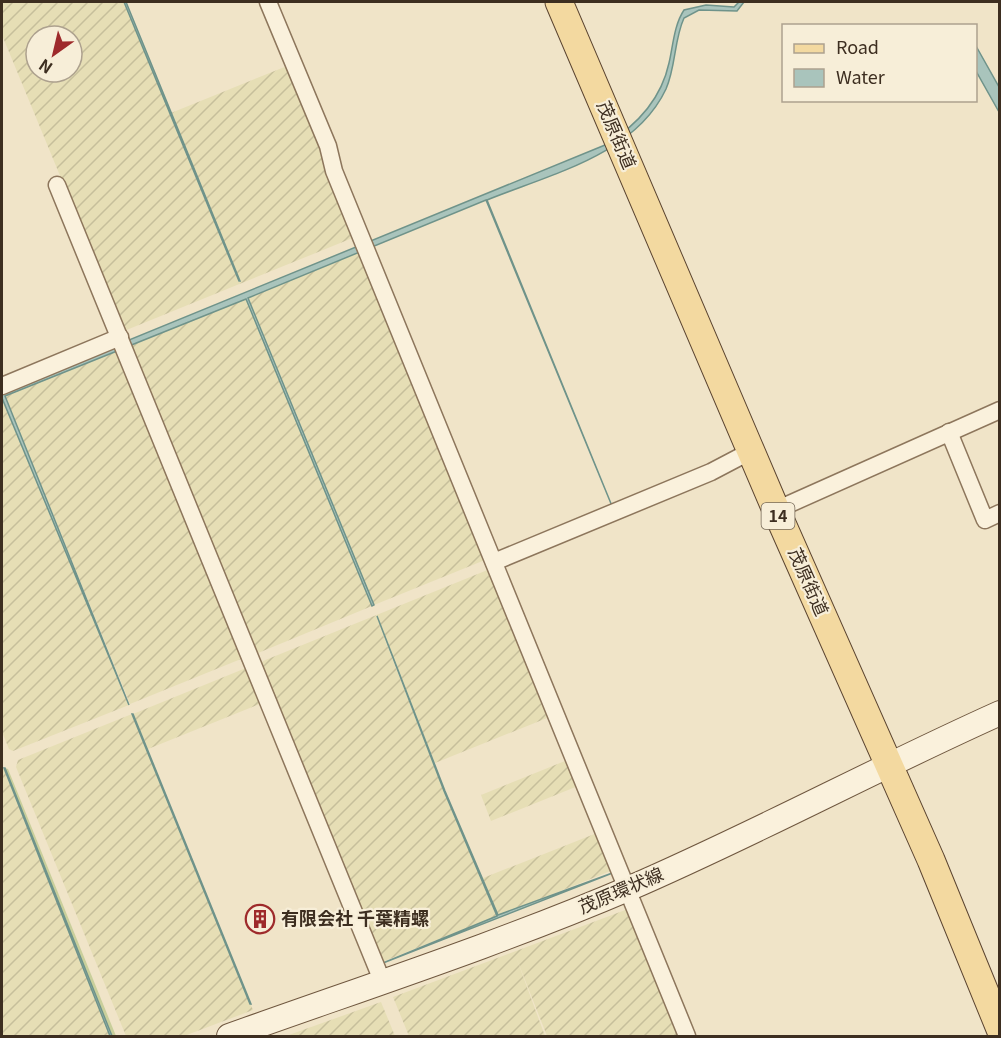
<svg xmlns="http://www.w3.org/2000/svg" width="1001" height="1038" font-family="Georgia,'Noto Sans JP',serif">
<defs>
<pattern id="farmland-furrows" width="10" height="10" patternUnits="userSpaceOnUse" patternTransform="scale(1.5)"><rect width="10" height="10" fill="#e6deb5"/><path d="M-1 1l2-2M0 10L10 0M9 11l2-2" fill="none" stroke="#c6bf9b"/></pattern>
</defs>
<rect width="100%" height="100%" fill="#f0e4c8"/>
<g fill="url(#farmland-furrows)" fill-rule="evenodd">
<path d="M2,2H124L239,281L171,113L287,66L355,237L124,331L2,35ZM36,36H72V72H36Z"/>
<path d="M360,252L485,560L374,605L248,298Z"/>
<path d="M246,298L372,606L258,653L255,652L129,346Z"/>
<path d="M117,351L241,659L130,704L5,396Z"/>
<path d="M3,397L129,705L13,751L9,749L2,732Z"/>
<path d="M490,569L544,701L543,706L547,718L435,763L376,617L444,791L497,916L382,962L260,665L263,661Z"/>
<path d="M246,668L262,703L148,749L133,714Z"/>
<path d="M132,714L253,1010L184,1036H126L16,767L18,760Z"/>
<path d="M565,761L578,786L491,821L481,795Z"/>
<path d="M4,768L110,1036H2V769Z"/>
<path d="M597,833L613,870L498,916L483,878Z"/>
<path d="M628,909L679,1036H547L516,957L545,1036H409L393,997Z"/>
<path d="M381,1002L395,1036H286Z"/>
</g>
<path fill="#c9cf9b" d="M5,768L8,769L116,1036H112Z"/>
<g fill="#a9c4bc" stroke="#6f938a" stroke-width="1.5">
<path d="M124,2H126L240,281H239Z"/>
<path d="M739,2H744L737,11L699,10L684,18C674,40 676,66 666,89C635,155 551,174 487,200L612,506L486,200L248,298L374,605L372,606L246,299L119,350L243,657L117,351L5,396L129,705L2,398V392L605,145C636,126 661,100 669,63C673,46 674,25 684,10L706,5L734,7Z"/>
<path d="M976,46L999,87V112L976,71Z"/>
<path d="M377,616L445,791L498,915L615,872L383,963L497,916L444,791Z"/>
<path d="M132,714H133L251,1004H250Z"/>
<path d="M4,768H5L112,1036H110Z"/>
</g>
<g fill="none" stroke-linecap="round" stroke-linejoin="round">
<g stroke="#8d765c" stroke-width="19">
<g id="street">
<path d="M268,2L328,146L334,171L687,1036"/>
<path d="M57,185L383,983"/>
<path d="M2,386L120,337"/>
<path d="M949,432L985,520L1000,513"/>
<path d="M776,510L1000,410"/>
<path d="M494,562L711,472L751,451"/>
</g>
</g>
<g stroke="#6f573f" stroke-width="26">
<path id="secondary" d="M229,1036C363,988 499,944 630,888C755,834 875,769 1000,713"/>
</g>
<g stroke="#5b4430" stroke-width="29">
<path id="primary" d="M559,2L776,510L931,860L1000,1029"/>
</g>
<use href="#street" stroke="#faf1dc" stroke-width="16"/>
<use href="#secondary" stroke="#faf1dc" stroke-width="24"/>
<use href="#primary" stroke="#f3d9a0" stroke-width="27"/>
</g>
<defs>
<g id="building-ring" transform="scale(1.5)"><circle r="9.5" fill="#f7eed8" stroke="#9e2a2b" stroke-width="1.5"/><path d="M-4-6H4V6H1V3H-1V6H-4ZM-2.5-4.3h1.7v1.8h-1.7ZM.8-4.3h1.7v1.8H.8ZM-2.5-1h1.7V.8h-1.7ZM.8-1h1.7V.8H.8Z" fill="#9e2a2b"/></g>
</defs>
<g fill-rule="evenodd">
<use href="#building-ring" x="260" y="919"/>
</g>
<g text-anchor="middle" stroke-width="4.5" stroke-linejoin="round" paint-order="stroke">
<rect fill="#f7eed8" stroke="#756857" stroke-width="1.5" x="761.5" y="503" width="33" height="26" rx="4.5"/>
<g font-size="16" font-weight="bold" fill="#3d2e20">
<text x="778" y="522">14</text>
</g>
<g font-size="18" fill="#3d2e20" stroke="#f7eed8">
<text transform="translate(616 135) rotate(67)" y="6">茂原街道</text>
<text transform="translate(808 582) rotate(66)" y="6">茂原街道</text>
<text transform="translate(621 891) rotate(-23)" y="6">茂原環状線</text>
</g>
<g font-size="18" font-weight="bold" fill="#3d2e20" stroke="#f7eed8" text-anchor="start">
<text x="281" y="925">有限会社 千葉精螺</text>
</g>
</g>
<rect width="1001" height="1038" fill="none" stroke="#3d2e20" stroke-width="6"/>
<rect x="782" y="24" width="195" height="78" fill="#f7eed8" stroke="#ada18e" stroke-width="1.5"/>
<rect x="794" y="44" width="30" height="9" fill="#f3d9a0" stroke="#ada18e" stroke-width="1.5"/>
<text x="836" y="54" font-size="18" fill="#3d2e20">Road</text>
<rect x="794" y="69" width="30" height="18" fill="#a9c4bc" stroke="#ada18e" stroke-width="1.5"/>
<text x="836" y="84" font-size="18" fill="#3d2e20">Water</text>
<g transform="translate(54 54) rotate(214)"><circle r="28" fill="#f7eed8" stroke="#ada18e" stroke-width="1.5"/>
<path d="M0-4.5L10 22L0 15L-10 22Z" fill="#9e2a2b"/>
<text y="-9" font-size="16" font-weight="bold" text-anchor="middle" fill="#3d2e20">N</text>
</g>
</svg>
